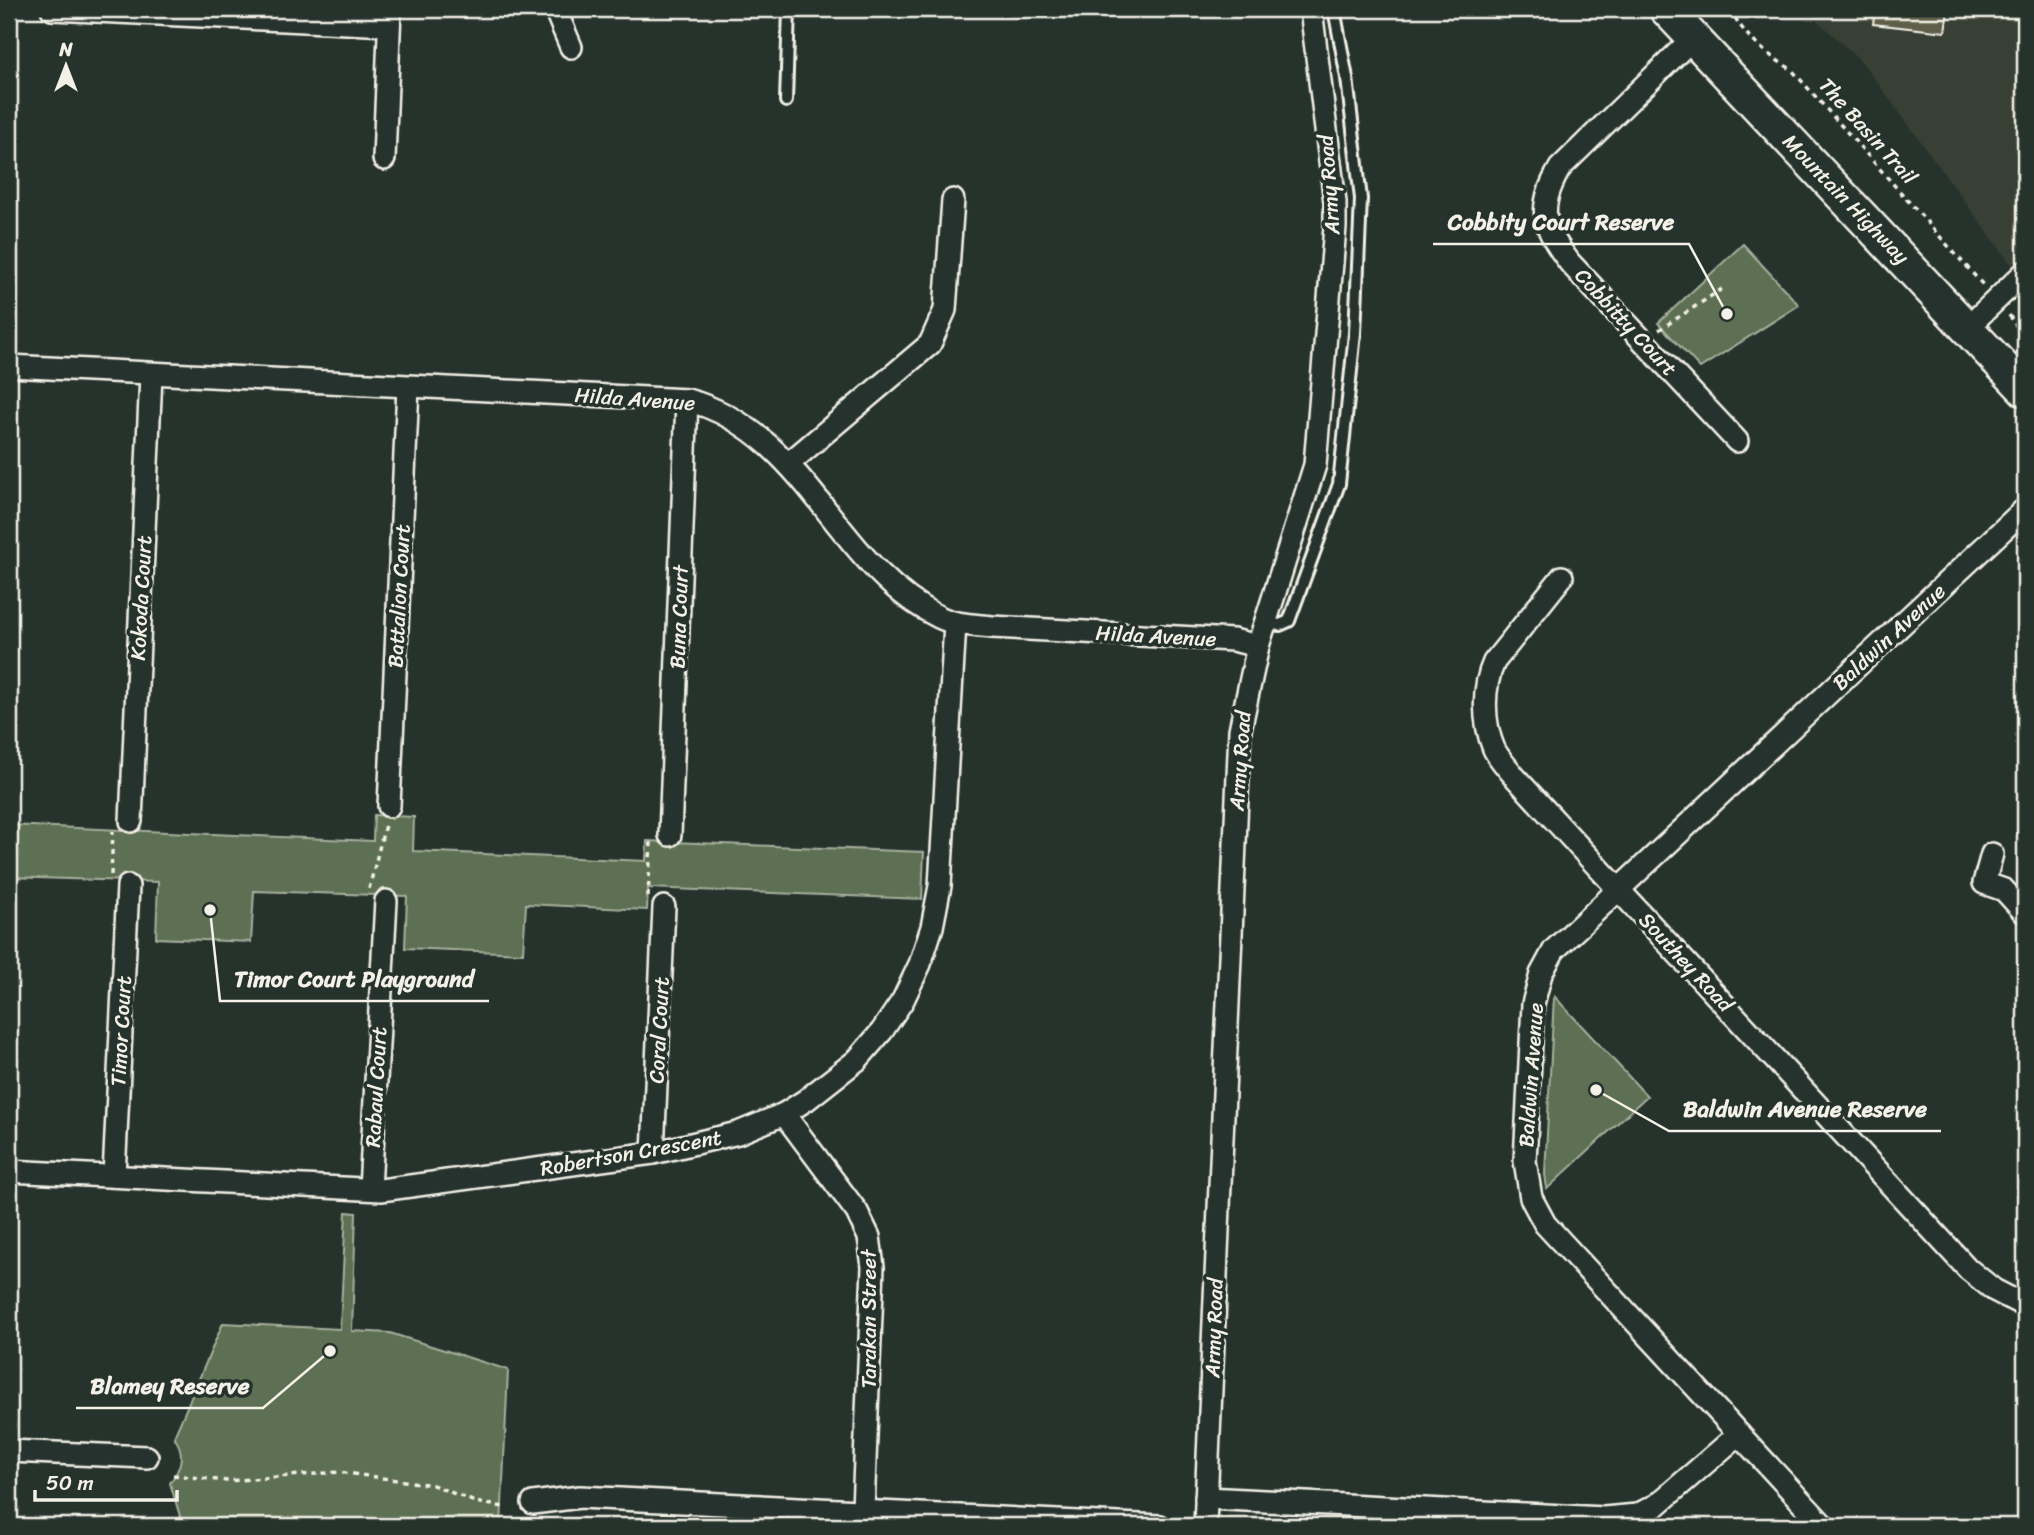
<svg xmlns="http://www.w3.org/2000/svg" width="2034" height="1535" font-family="Sriracha,sans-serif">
<rect width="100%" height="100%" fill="#26332d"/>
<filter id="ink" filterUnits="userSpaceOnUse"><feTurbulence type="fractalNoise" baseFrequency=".0143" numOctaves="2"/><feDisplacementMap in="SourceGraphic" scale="14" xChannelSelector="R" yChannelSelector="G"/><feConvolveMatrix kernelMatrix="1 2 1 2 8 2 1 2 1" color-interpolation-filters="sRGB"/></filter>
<g filter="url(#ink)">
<path fill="#374036" d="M1805,9H2025V283L1863,63Z"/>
<g fill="#5d7053" stroke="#a8b09e" stroke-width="2">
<path d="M1743,244L1799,305L1700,368L1658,323Z"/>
<path d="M374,815L414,817L413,851L646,861L647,841L924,852L922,899L648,888L647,910L526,904L523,953L405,948L407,896L254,891L251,942L156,938L158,882L9,877V825L373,841Z"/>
<path d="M1554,996L1647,1096L1547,1189L1545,1174Z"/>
<path d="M346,1212L356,1213L352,1331L390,1333L508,1370L501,1526H183L170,1483C181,1468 186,1453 174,1437L223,1323L340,1329Z"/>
</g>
<path fill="#5f5e4a" stroke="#f4f1e8" stroke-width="2" d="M1875,9H1948L1945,32L1873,24Z"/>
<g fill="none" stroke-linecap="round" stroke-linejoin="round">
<g stroke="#f4f1e8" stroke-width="16">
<g id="service">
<path d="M786,101L789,9"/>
<path d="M1265,623L1280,625L1289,621L1339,484L1355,333L1361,199L1347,78L1334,9"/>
</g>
</g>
<g stroke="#f4f1e8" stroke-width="26">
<g id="minor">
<path d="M52,9L389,25"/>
<path d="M555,9L571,47"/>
<path d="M1693,38L1560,168C1536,209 1543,227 1570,263L1737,441"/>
<path d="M384,159L390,9"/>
<path d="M1968,327L2025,272"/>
<path d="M9,366L687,400C808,432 835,566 939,617C955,625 974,625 992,627L1233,640L1258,646"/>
<path d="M788,464L930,344L945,310L953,200"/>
<path d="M1562,577L1494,662C1482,688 1483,723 1494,749C1499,759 1508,768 1514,776L1968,1269L1994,1290L2025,1306"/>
<path d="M389,806L408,387"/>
<path d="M131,821L151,375"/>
<path d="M670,835L687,400"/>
<path d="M1992,854L1984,883L2004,890L2025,913"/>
<path d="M784,1114L857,1212L869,1237L873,1267L863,1509"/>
<path d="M653,1153L664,907"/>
<path d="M9,1171L381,1190L653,1153L738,1133L784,1114L806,1100L857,1060L882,1031L903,1000L920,964L932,927L940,886L955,623"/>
<path d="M114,1176L128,886"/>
<path d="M370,1189L386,901"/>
<path d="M9,1451L147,1457"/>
<path d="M1206,1498L1604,1518L1637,1515L1657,1505L1739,1434"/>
<path d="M533,1503L580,1497L1160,1526"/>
<path d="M1205,1526L1240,730L1258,646L1315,465L1335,227V202L1311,9"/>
<path d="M1824,1526L1545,1224L1531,1198L1525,1161L1533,1004L1541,974L1554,950L2025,509"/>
</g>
</g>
<g stroke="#f4f1e8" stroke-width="37">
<path id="primary" d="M1666,9L2025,390"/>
</g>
<g stroke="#f4f1e8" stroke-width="3.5" stroke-dasharray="5 5" stroke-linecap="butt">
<path d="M1730,9C1745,37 1764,53 1791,69L1983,285"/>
<path d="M2009,315L2025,339"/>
<path d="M1659,330L1722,289"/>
<path d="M111,875L113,831"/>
<path d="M369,889L385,825"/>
<path d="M648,897L651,842"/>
<path d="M173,1475L227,1481L339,1472L433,1485L475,1502L504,1507"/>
</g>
<use href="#service" stroke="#26332d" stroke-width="10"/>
<use href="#minor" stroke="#26332d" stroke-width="21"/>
<use href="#primary" stroke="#26332d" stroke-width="32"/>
</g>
</g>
<g text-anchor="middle" stroke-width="7" stroke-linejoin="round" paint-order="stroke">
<g font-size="21" fill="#f4f1e8" stroke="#26332d">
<text transform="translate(1868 131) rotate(48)" y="7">The Basin Trail</text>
<text transform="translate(1329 185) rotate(-94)" y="7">Army Road</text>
<text transform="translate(1846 199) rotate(46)" y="7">Mountain Highway</text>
<text transform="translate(1626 322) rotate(47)" y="7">Cobbitty Court</text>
<text transform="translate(635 399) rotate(4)" y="7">Hilda Avenue</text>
<text transform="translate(399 596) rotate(-87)" y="7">Battalion Court</text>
<text transform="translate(141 598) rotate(-87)" y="7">Kokoda Court</text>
<text transform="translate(679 617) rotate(-88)" y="7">Buna Court</text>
<text transform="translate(1156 636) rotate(3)" y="7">Hilda Avenue</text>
<text transform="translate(1889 637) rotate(-43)" y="7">Baldwin Avenue</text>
<text transform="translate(1240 761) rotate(-86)" y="7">Army Road</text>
<text transform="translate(1686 962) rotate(47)" y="7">Southey Road</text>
<text transform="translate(659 1030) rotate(-87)" y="7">Coral Court</text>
<text transform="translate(121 1031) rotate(-87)" y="7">Timor Court</text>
<text transform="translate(1531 1075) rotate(-86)" y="7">Baldwin Avenue</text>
<text transform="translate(376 1087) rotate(-87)" y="7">Rabaul Court</text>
<text transform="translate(631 1153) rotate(-10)" y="7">Robertson Crescent</text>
<text transform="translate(869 1319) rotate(-90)" y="7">Tarakan Street</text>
<text transform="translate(1214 1328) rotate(-88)" y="7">Army Road</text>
</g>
</g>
<path fill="none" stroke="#f4f1e8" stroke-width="2.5" d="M1727 314L1689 244H1433M210 910L220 1001H489M1596 1090L1669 1131H1941M330 1351L263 1408H76"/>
<g fill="#f4f1e8" stroke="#26332d" stroke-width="2.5">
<circle cx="1727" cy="314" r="7"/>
<circle cx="210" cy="910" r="7"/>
<circle cx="1596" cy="1090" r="7"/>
<circle cx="330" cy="1351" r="7"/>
</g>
<g font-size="23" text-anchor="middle" font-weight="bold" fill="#f4f1e8" stroke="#26332d" stroke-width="7" stroke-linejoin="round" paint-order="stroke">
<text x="1561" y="230">Cobbity Court Reserve</text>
<text x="354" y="987">Timor Court Playground</text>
<text x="1805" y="1117">Baldwin Avenue Reserve</text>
<text x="170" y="1394">Blamey Reserve</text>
</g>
<rect width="2034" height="1535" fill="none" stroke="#26332d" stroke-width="35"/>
<rect x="18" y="18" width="1999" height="1500" fill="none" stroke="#f4f1e8" stroke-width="2.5" filter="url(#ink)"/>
<g transform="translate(66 66)" stroke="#26332d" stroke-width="5" paint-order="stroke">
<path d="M0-5L12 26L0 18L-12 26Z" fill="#f4f1e8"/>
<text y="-10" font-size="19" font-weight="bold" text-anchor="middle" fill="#f4f1e8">N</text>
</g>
<path d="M35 1490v10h142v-10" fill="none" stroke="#f4f1e8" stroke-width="3.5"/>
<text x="46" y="1490" font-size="21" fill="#f4f1e8" stroke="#26332d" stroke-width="5" paint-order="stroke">50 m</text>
</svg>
